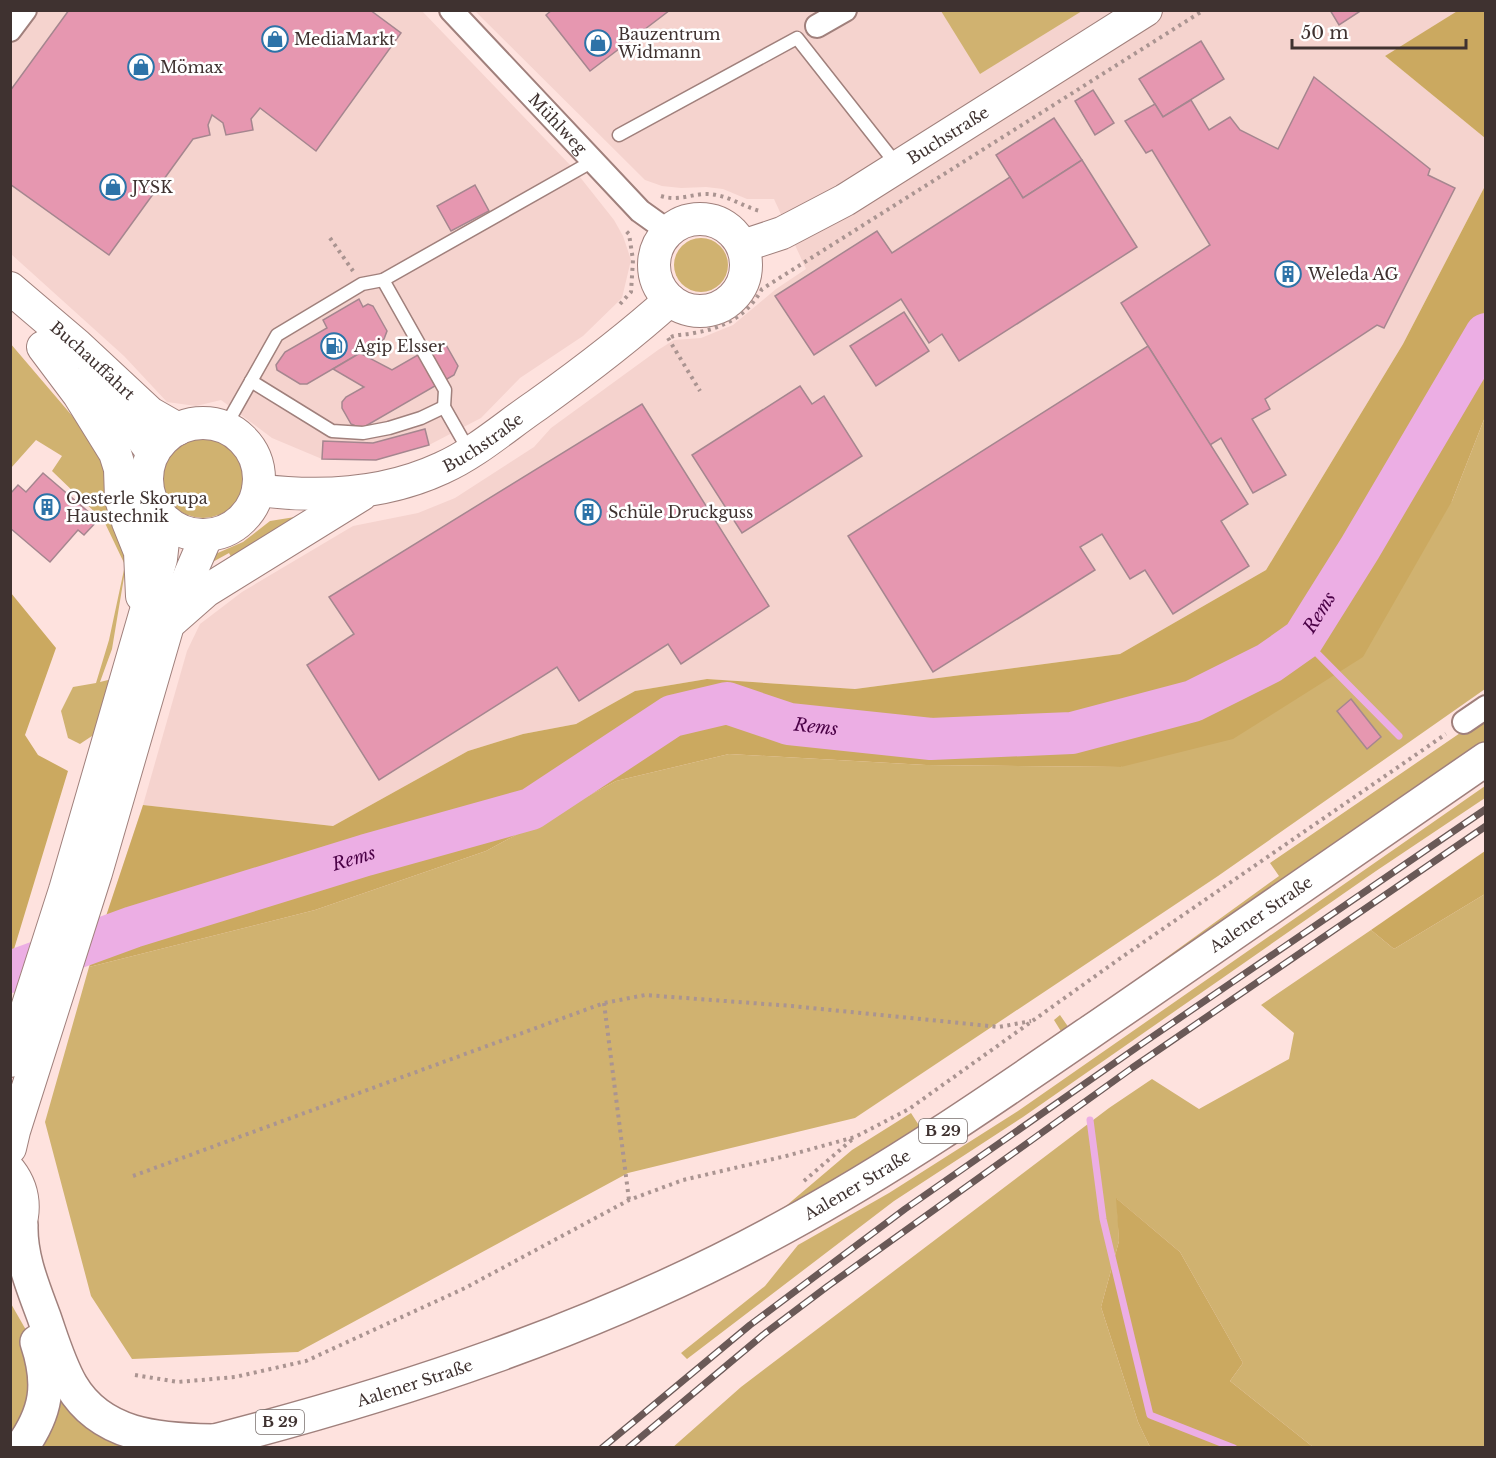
<svg xmlns="http://www.w3.org/2000/svg" width="1496" height="1458" font-family="'Libre Baskerville',serif">
<rect width="100%" height="100%" fill="#fee2de"/>
<g fill="#f5d3ce">
<path d="M34,11H422L572,167L614,220L623,236L631,260L622,298L583,336L520,378L481,418L429,445L376,460L322,459L272,438L221,400L196,406L167,402L124,356L11,254L10,42Z"/>
<path d="M475,11H1459L1385,56L1485,138V186L1403,344L1266,570L1120,654L855,689L707,679L635,691L576,724L523,734L468,751L333,826L143,805L187,651L200,624L242,592L353,526L418,513L455,498L534,447L551,428L658,350L674,340L701,338L733,325L776,289L806,269L774,199H747L723,189L706,187L681,188L662,186L645,180Z"/>
</g>
<g fill="#d0b270">
<path d="M941,11H1082L980,74Z"/>
<circle cx="701" cy="265" r="27"/>
<path d="M10,343L97,445L109,473L127,559L112,649L100,682L108,680C114,716 111,725 80,744L68,738L61,711L73,687L96,683L109,640L125,565L104,521L52,471L62,456L36,440L11,468Z"/>
<path d="M1485,417V689L1218,876L855,1118L628,1173L298,1352L132,1359L91,1296L45,1122L89,967L315,910L486,851L616,781L729,754L926,765L1121,767L1452,501Z"/>
<circle cx="203" cy="476" r="42"/>
<path d="M295,517L297,522L234,562L229,553L198,570L213,555L243,542L270,521Z"/>
<path d="M1485,716V746L1067,1038L760,1228L852,1150L911,1113L920,1127L1062,1033L1054,1020L1060,1015L1069,1028L1279,876L1270,863Z"/>
<path d="M1485,786V798L1376,871L1023,1117L894,1201L687,1359L681,1353L765,1286L798,1245L889,1193L1018,1111Z"/>
<path d="M1485,894V1447H1313L1230,1381L1243,1363L1180,1252L1117,1199L1119,1241L1101,1307L1138,1422L1150,1447L672,1448L741,1387L1109,1108L1152,1079L1199,1109L1289,1059L1294,1033L1261,1005L1371,930L1394,949Z"/>
<path d="M10,1302L30,1337L28,1412L10,1442Z"/>
<path d="M58,1389L128,1443L122,1448H39Z"/>
</g>
<g fill="#cba960">
<path d="M1459,10L1485,11V138L1385,56Z"/>
<path d="M1485,186V417L1452,501L1363,657L1233,739L1121,767L926,765L729,754L616,781L486,851L315,910L89,967L143,805L333,826L468,751L523,734L576,724L635,691L707,679L855,689L1120,654L1266,570L1403,344Z"/>
<path d="M11,593L56,648L25,735L38,755L68,771L11,959Z"/>
<path d="M1485,851V894L1394,949L1371,930Z"/>
<path d="M1116,1198L1180,1252L1243,1363L1230,1381L1313,1447H1150L1138,1422L1101,1307L1119,1241Z"/>
</g>
<g fill="none" stroke-linecap="round" stroke-linejoin="round">
<g stroke="#ecaee4" stroke-width="7">
<path d="M1303,639L1399,736"/>
<path d="M1090,1120L1103,1219L1150,1415L1234,1448"/>
</g>
<path stroke="#ecaee4" stroke-width="42" id="s1" d="M10,972L133,927L366,855L531,809L672,716L727,703L789,724L931,739L1072,733L1193,701L1269,663L1303,639L1360,548L1486,334"/>
</g>
<g fill="#e697b0" stroke="#a5868f" stroke-width="1.5">
<path d="M69,10H370L401,33L316,151L260,108L251,119L253,130L226,135L223,123L212,115L208,125L210,135L193,139L109,255L10,184V91Z"/>
<path d="M552,10H670L590,71L546,15Z"/>
<path d="M1330,10H1362L1339,25Z"/>
<path d="M1201,41L1224,79L1163,117L1139,79Z"/>
<path d="M1314,77L1430,169L1428,175L1455,188L1384,328L1377,325L1265,399L1270,409L1252,419L1286,475L1253,493L1221,438L1210,445L1121,303L1210,245L1152,150L1146,153L1125,121L1155,104L1163,117L1191,100L1209,130L1230,117L1240,130L1278,149Z"/>
<path d="M1093,90L1114,123L1095,135L1075,101Z"/>
<path d="M1054,118L1082,160L1023,198L996,155Z"/>
<path d="M1082,160L1137,247L959,361L942,334L929,343L901,299L814,355L775,296L877,231L892,253L1010,177L1023,198Z"/>
<path d="M475,185L489,211L451,231L437,206Z"/>
<path d="M359,299L363,307L368,304L373,306L387,331L384,339L307,384H300L277,370L276,365L285,352L327,328L323,320Z"/>
<path d="M904,312L929,351L876,386L850,346Z"/>
<path d="M437,344L446,345L458,366L454,375L364,427H358L351,424L342,408V402L346,397L364,387L333,369L360,353L392,370Z"/>
<path d="M1148,346L1248,504L1221,521L1249,566L1173,614L1145,570L1130,579L1102,534L1080,547L1095,570L933,672L848,536Z"/>
<path d="M800,386L812,404L824,396L862,456L742,533L692,455Z"/>
<path d="M642,404L769,606L681,664L668,644L579,701L557,667L379,780L307,665L354,634L329,597Z"/>
<path d="M425,429L429,445L376,460L322,459L323,441L373,443Z"/>
<path d="M43,473L98,520L84,535L78,530L50,562L10,528V494L18,485L26,492Z"/>
<path d="M1351,699L1381,737L1367,749L1337,711Z"/>
</g>
<g fill="none" stroke-linecap="round" stroke-linejoin="round">
<g stroke="#a0807c" stroke-width="15">
<g id="lane">
<path d="M619,135L797,38L897,165"/>
<path d="M383,280L445,390L444,407L469,451"/>
<path d="M251,381L332,431L363,433L389,428L421,418L444,407"/>
<path d="M225,427L277,335L362,284L383,280L593,161"/>
</g>
</g>
<g stroke="#a0807c" stroke-width="26">
<g id="street">
<path id="s2" d="M451,10L640,211L668,231"/>
<path d="M817,26L845,10"/>
<path d="M10,30L25,10"/>
<path d="M1464,722L1486,707"/>
</g>
</g>
<g stroke="#a0807c" stroke-width="34">
<g id="secondary">
<circle cx="700" cy="265" r="46"/>
<path id="s3" d="M743,246L782,233L845,200L1146,10"/>
<path id="s4" d="M10,288L77,345L150,413L178,429"/>
<path d="M43,347L79,395L115,453L120,469L121,499L128,522L140,552L142,596"/>
<path d="M84,384L135,429L153,453"/>
<circle cx="203" cy="479" r="56"/>
<path id="s5" d="M258,490C320,498 384,495 442,468C476,453 506,426 537,405C583,372 628,338 670,300"/>
<path d="M173,620L206,591L361,495"/>
<path d="M10,1061L65,890L161,559L163,541L160,516"/>
<path d="M10,1148L14,1131L96,873L168,625L207,535"/>
<path d="M10,1171C27,1193 27,1221 10,1242"/>
</g>
</g>
<g stroke="#a0807c" stroke-width="36">
<g id="primary">
<path d="M21,1225C20,1257 33,1287 44,1317C52,1340 59,1364 71,1385C101,1436 158,1440 212,1441"/>
<path d="M21,1448C47,1412 51,1384 37,1342"/>
<path id="s6" d="M187,1448C394,1396 599,1329 786,1226C902,1163 1010,1087 1118,1013C1240,928 1363,844 1486,759"/>
</g>
</g>
<g stroke="#aa9491" stroke-width="4" stroke-dasharray="3 4.5" stroke-linecap="butt">
<path d="M661,196C677,201 689,195 704,194C725,193 741,206 760,211"/>
<path d="M330,238L353,271"/>
<path d="M620,304L631,292L633,260L629,234L626,231"/>
<path d="M671,337C678,334 686,335 694,333C724,328 747,316 762,289L1204,10"/>
<path d="M668,338L700,391"/>
<path d="M604,1003L629,1200"/>
<path d="M133,1176L604,1003L645,995L792,1006L999,1027L1031,1021"/>
<path d="M804,1181L855,1137"/>
<path d="M135,1375L178,1382L235,1377L306,1361L465,1288L629,1200L683,1180L786,1156L855,1137L909,1109L1122,957L1446,734"/>
</g>
<use href="#lane" stroke="#fff" stroke-width="12"/>
<use href="#street" stroke="#fff" stroke-width="22"/>
<use href="#secondary" stroke="#fff" stroke-width="32"/>
<use href="#primary" stroke="#fff" stroke-width="33"/>
<g stroke="#6a5957" stroke-width="7">
<g id="rail">
<path d="M602,1448L750,1325L905,1209L1146,1041L1486,809"/>
<path d="M628,1448L763,1335L828,1286L1132,1068L1486,826"/>
</g>
</g>
<use href="#rail" stroke="#fff" stroke-width="4.5" stroke-dasharray="14" stroke-linecap="butt"/>
</g>
<defs>
<g id="shop-ring" transform="scale(1.35)"><circle r="9.5" fill="#fff" stroke="#2d73a8" stroke-width="1.5"/><path d="M-5-2.5h2.3a2.7 3.5 0 0 1 5.4 0H5L5.5 6h-11ZM-1.5-2.5h3a1.5 2.3 0 0 0-3 0Z" fill="#2d73a8"/></g>
<g id="building-ring" transform="scale(1.35)"><circle r="9.5" fill="#fff" stroke="#2d73a8" stroke-width="1.5"/><path d="M-4-6H4V6H1V3H-1V6H-4ZM-2.5-4.3h1.7v1.8h-1.7ZM.8-4.3h1.7v1.8H.8ZM-2.5-1h1.7V.8h-1.7ZM.8-1h1.7V.8H.8Z" fill="#2d73a8"/></g>
<g id="fuel-ring" transform="scale(1.35)"><circle r="9.5" fill="#fff" stroke="#2d73a8" stroke-width="1.5"/><path d="M-5.5-6h7V0h2V4h1.3V-2.5L3-4.5l.8-.8L6-3V5H2.5V1h-1V6h-7ZM-4.2-4.7v3.2H.2V-4.7Z" fill="#2d73a8"/></g>
</defs>
<g fill-rule="evenodd">
<use href="#shop-ring" x="275" y="39"/>
<use href="#shop-ring" x="598" y="43"/>
<use href="#shop-ring" x="141" y="67"/>
<use href="#shop-ring" x="113" y="187"/>
<use href="#building-ring" x="1288" y="274"/>
<use href="#fuel-ring" x="334" y="346"/>
<use href="#building-ring" x="47" y="507"/>
<use href="#building-ring" x="588" y="512"/>
</g>
<g text-anchor="middle" stroke-width="5" stroke-linejoin="round" paint-order="stroke">
<g fill="#fff" stroke="#79706e" stroke-width="1.5">
<rect x="919" y="1119" width="48" height="24" rx="4.5"/>
<rect x="256" y="1410" width="48" height="24" rx="4.5"/>
</g>
<g font-size="15" font-weight="bold" fill="#3f3230">
<text x="943" y="1136">B 29</text>
<text x="280" y="1427">B 29</text>
</g>
<g font-size="16" fill="#3f3230" stroke="#fff" text-anchor="start">
<text x="618" y="40">Bauzentrum<tspan x="618" dy="18">Widmann</tspan></text>
<text x="294" y="45">MediaMarkt</text>
<text x="160" y="73">Mömax</text>
<text x="132" y="193">JYSK</text>
<text x="1308" y="280">Weleda AG</text>
<text x="354" y="352">Agip Elsser</text>
<text x="66" y="504">Oesterle Skorupa<tspan x="66" dy="18">Haustechnik</tspan></text>
<text x="608" y="518">Schüle Druckguss</text>
</g>
<g font-size="16" fill="#3f3230" stroke="#fff">
<text dy="6" stroke="none"><textPath href="#s2" startOffset="156">Mühlweg</textPath></text>
<text dy="6" stroke="none"><textPath href="#s3" startOffset="234">Buchstraße</textPath></text>
<text dy="6" stroke="none"><textPath href="#s4" startOffset="110">Buchauffahrt</textPath></text>
<text dy="6" stroke="none"><textPath href="#s5" startOffset="236">Buchstraße</textPath></text>
<text dy="6" stroke="none"><textPath href="#s6" startOffset="1209">Aalener Straße</textPath></text>
<text dy="6" stroke="none"><textPath href="#s6" startOffset="723">Aalener Straße</textPath></text>
<text dy="6" stroke="none"><textPath href="#s6" startOffset="237">Aalener Straße</textPath></text>
</g>
<g font-size="18" font-style="italic" fill="#4a0046" stroke="#fff">
<text dy="6" stroke="none"><textPath href="#s1" startOffset="1404">Rems</textPath></text>
<text dy="6" stroke="none"><textPath href="#s1" startOffset="864">Rems</textPath></text>
<text dy="6" stroke="none"><textPath href="#s1" startOffset="362">Rems</textPath></text>
</g>
</g>
<rect width="1496" height="1458" fill="none" stroke="#3f3230" stroke-width="24"/>
<path d="M1292 39v9h174v-9" fill="none" stroke="#3f3230" stroke-width="3"/>
<text x="1301" y="39" font-size="18" fill="#3f3230" stroke="#ffffff" stroke-width="4.5" paint-order="stroke">50 m</text>
</svg>
